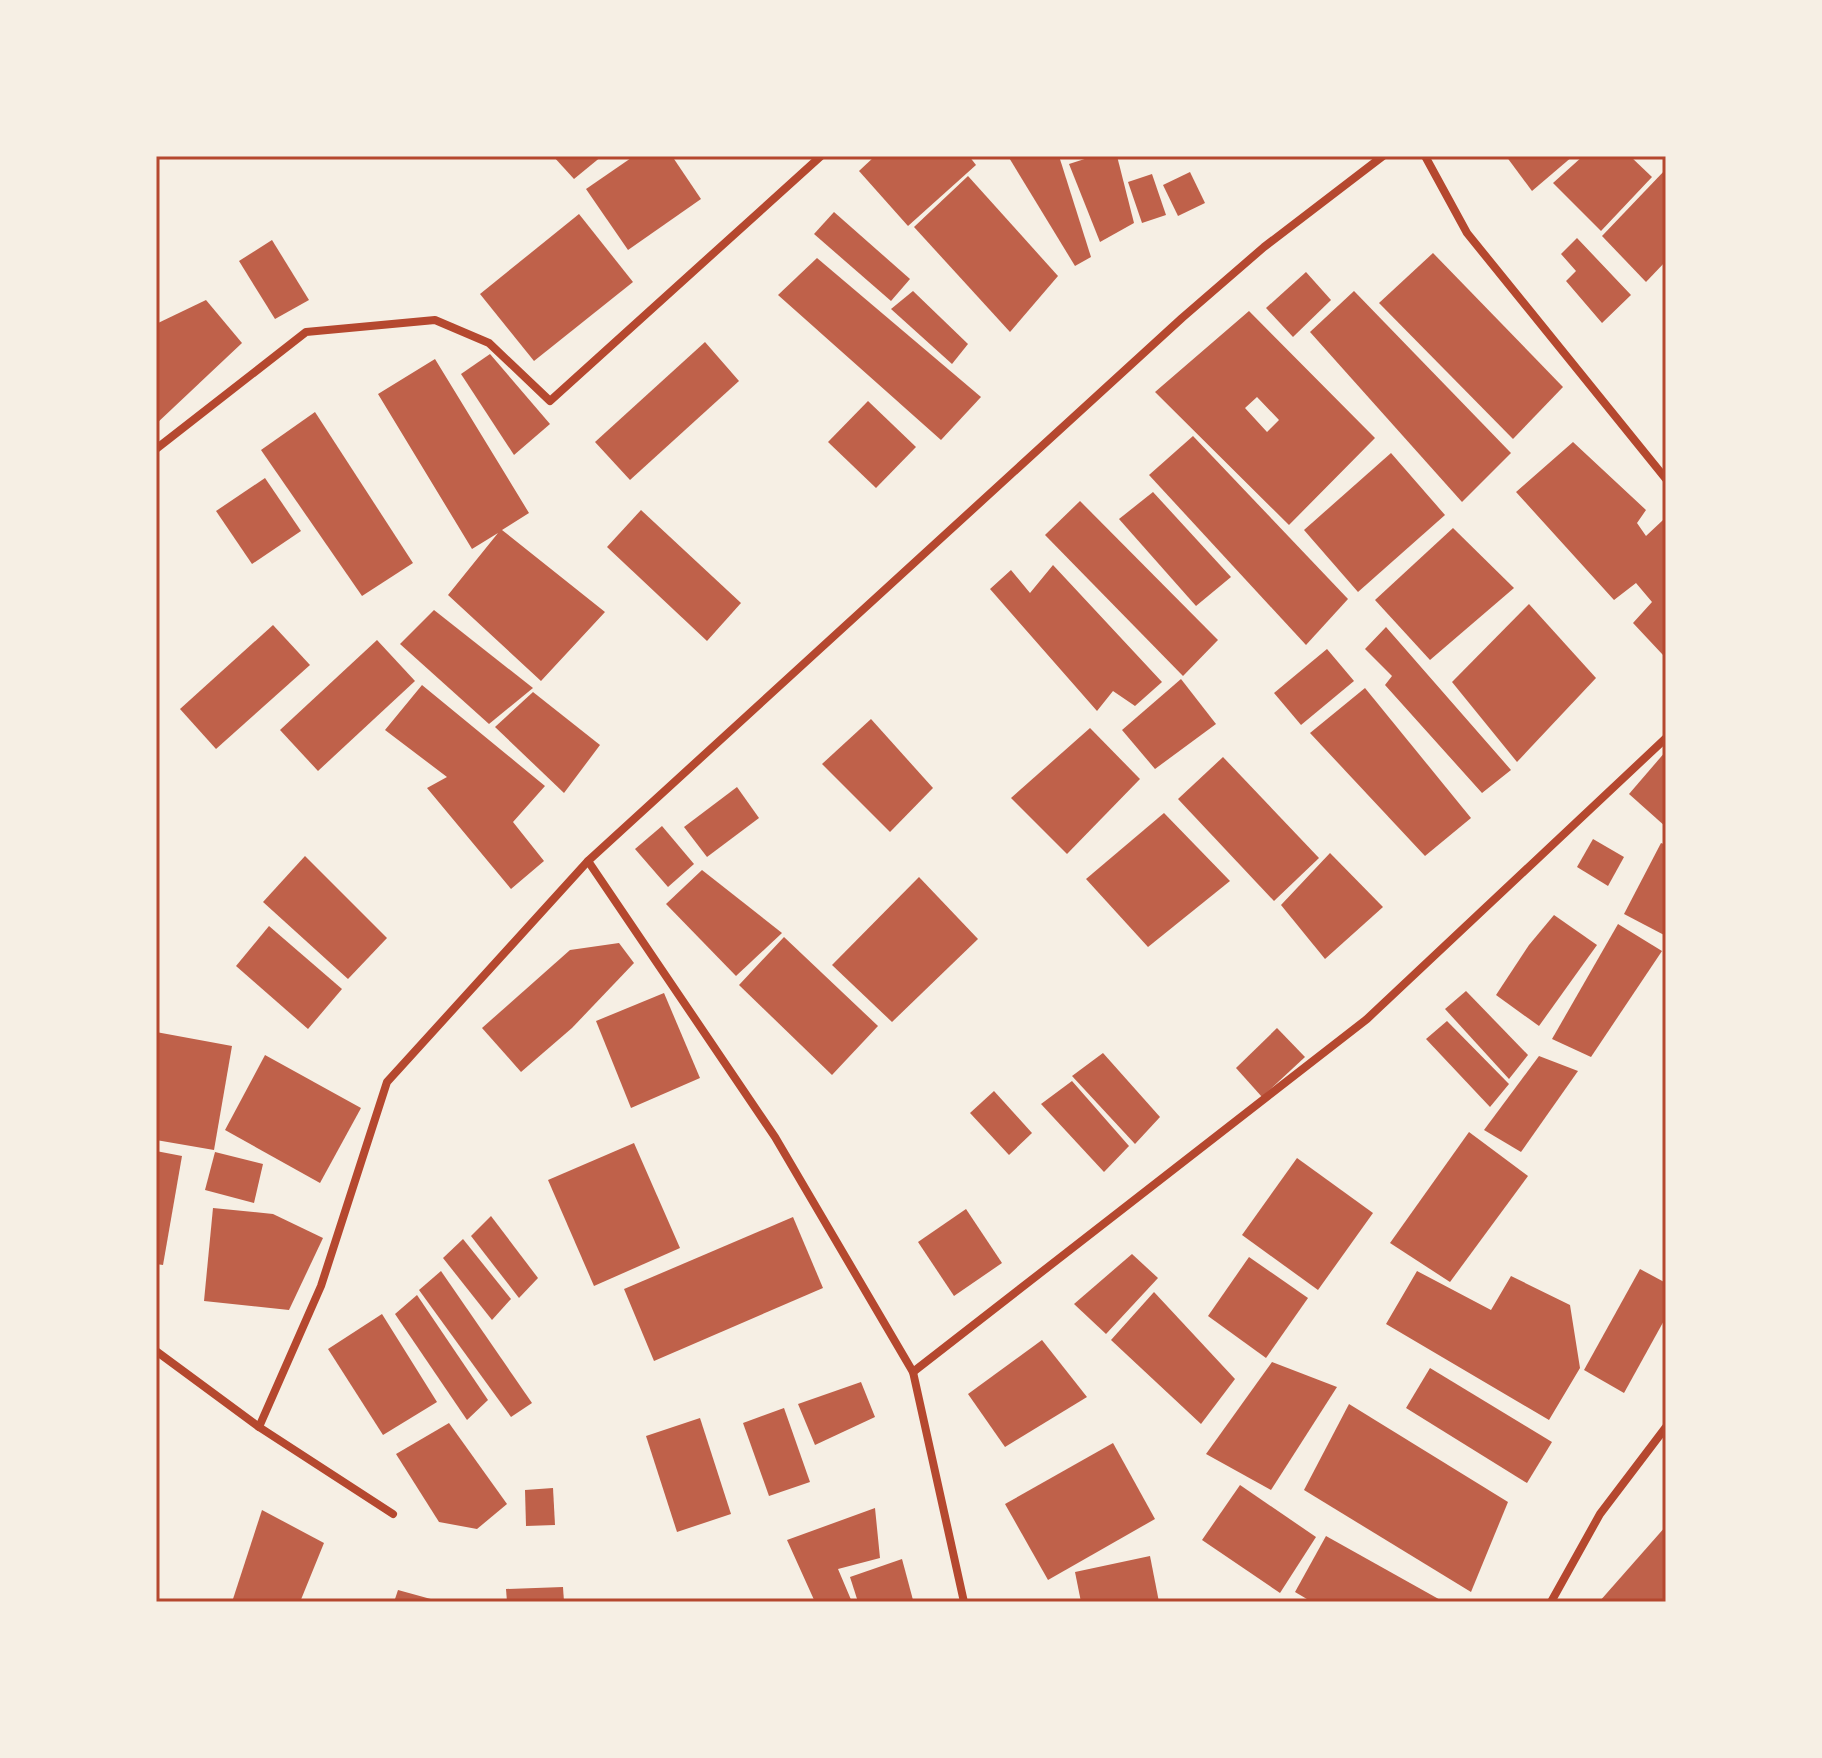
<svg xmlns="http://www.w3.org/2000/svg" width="1822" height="1758" font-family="Inter,sans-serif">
<rect width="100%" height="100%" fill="#f6efe4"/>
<g fill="#bf614a" fill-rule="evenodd">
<path d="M553,156H602L574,179Z"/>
<path d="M634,156H672L701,199L628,250L586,189Z"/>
<path d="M875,156H969L976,165L908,226L859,171Z"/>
<path d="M1008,156H1059L1091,257L1075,266Z"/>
<path d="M1094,156H1117L1134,223L1100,242L1069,164Z"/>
<path d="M1506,156H1573L1532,191Z"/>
<path d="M1583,156H1630L1652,177L1601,231L1553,183Z"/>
<path d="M1666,169V261L1646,282L1602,236Z"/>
<path d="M1190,172L1205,203L1178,216L1163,185Z"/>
<path d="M1152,174L1166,215L1142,223L1128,182Z"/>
<path d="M968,176L1058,276L1010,332L914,227Z"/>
<path d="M834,212L910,279L891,301L814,234Z"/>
<path d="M579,214L633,282L534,361L480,294Z"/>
<path d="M1577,238L1631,295L1602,323L1566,281L1576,271L1561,254Z"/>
<path d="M272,240L309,300L275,319L239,261Z"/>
<path d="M1433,253L1563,387L1513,439L1379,303Z"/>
<path d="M817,258L981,397L941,440L778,295Z"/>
<path d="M1306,272L1331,300L1293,337L1266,308Z"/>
<path d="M913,291L968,344L952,364L891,309Z"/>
<path d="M1354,291L1511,453L1462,502L1310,332Z"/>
<path d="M206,300L242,343L156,424V324Z"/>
<path d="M1249,311L1375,438L1289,525L1155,392ZM1257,397L1279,420L1267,432L1245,408Z"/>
<path d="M705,342L739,381L630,480L595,442Z"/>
<path d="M490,354L550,424L514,455L461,374Z"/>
<path d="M435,359L529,513L502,530L605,612L541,681L448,595L498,533L472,549L378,394Z"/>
<path d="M868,401L916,447L876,488L828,442Z"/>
<path d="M315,412L413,563L362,596L261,450Z"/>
<path d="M1193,436L1348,599L1306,645L1149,475Z"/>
<path d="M1573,442L1646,510L1637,523L1646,536L1663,520L1666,523V652L1663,655L1633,623L1652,602L1636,583L1614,600L1516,492Z"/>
<path d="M1391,453L1445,515L1358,592L1304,530Z"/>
<path d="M265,478L301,531L252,564L216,511Z"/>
<path d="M1153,492L1231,577L1196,606L1119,519Z"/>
<path d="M1080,501L1218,640L1183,676L1045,535Z"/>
<path d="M641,510L741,603L707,641L607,547Z"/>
<path d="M1453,528L1514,588L1430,660L1375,600Z"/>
<path d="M1053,565L1162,682L1135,706L1113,691L1097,711L990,589L1011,570L1030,593Z"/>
<path d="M1529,604L1596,678L1517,762L1452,682Z"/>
<path d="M434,610L533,688L489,724L400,644Z"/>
<path d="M273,625L310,665L216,749L180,709Z"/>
<path d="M1386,627L1511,770L1482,793L1385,685L1392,676L1365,649Z"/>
<path d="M377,640L415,681L318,771L280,730Z"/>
<path d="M1327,649L1354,681L1301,725L1274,693Z"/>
<path d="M1181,679L1216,724L1155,769L1122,730Z"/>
<path d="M422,685L545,786L513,822L544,861L511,889L427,788L447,777L385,730Z"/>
<path d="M1365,688L1471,818L1425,856L1310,733Z"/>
<path d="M533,692L600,745L564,793L495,727Z"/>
<path d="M871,719L933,788L890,832L822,764Z"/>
<path d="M1090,728L1140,779L1067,854L1011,798Z"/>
<path d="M1666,751V827L1629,794Z"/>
<path d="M1223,757L1319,858L1274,901L1178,799Z"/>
<path d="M737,787L759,818L707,857L684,827Z"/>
<path d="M1164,813L1230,881L1148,947L1086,879Z"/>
<path d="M662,826L694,864L668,887L635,849Z"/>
<path d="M1593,839L1624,857L1608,886L1577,867Z"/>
<path d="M1661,843L1666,845V936L1624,914Z"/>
<path d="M1330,853L1383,907L1325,959L1281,905Z"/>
<path d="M305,856L387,938L348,979L263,902Z"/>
<path d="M702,870L782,933L736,976L666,904Z"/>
<path d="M919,877L978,939L892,1022L832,965Z"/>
<path d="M1554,915L1597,945L1539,1026L1496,995L1529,945Z"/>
<path d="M1618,924L1662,951L1591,1057L1552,1039Z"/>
<path d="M269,926L342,989L308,1029L236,966Z"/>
<path d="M784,937L878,1026L832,1075L739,985Z"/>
<path d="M619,943L634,963L572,1028L521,1072L482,1028L570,950Z"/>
<path d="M1466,991L1528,1055L1509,1079L1445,1009Z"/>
<path d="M664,993L700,1078L631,1108L596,1021Z"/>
<path d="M1447,1021L1509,1084L1490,1107L1426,1039Z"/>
<path d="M1277,1028L1305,1057L1262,1097L1236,1068Z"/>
<path d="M156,1032L232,1046L214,1150L156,1140Z"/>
<path d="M1103,1053L1160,1117L1135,1144L1072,1076Z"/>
<path d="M265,1055L361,1108L320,1183L225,1130Z"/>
<path d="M1539,1056L1578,1071L1521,1152L1484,1130Z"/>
<path d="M1072,1081L1129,1146L1104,1172L1041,1104Z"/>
<path d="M994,1091L1032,1133L1009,1155L970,1113Z"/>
<path d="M1469,1132L1528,1176L1450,1282L1390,1243Z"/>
<path d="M634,1143L680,1248L594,1286L548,1180Z"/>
<path d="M156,1151L182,1156L163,1265L156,1264Z"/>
<path d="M215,1152L263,1164L254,1203L205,1190Z"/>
<path d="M1297,1158L1373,1213L1318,1290L1242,1235Z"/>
<path d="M213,1208L273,1214L323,1238L289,1310L204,1301Z"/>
<path d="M966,1209L1002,1263L954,1296L918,1242Z"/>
<path d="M491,1216L538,1278L519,1298L471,1236Z"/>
<path d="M793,1217L823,1288L654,1361L624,1289Z"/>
<path d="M463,1239L511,1299L492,1320L443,1258Z"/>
<path d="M1132,1254L1158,1278L1106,1334L1074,1304Z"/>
<path d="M1249,1257L1308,1298L1266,1358L1208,1316Z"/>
<path d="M1640,1269L1666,1283V1317L1624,1393L1584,1370Z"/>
<path d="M441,1271L532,1403L511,1417L419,1290Z"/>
<path d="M1417,1271L1491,1310L1511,1276L1570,1305L1580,1368L1549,1420L1386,1324Z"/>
<path d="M1154,1292L1235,1379L1201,1424L1111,1340Z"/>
<path d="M417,1295L488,1400L467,1420L395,1314Z"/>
<path d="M382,1314L437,1402L383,1435L328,1349Z"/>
<path d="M1042,1340L1087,1397L1005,1447L968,1394Z"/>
<path d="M1272,1362L1337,1387L1271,1490L1206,1454Z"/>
<path d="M1430,1368L1552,1442L1527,1483L1406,1408Z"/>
<path d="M861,1382L875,1417L815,1445L798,1404Z"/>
<path d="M1349,1404L1508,1502L1471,1592L1304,1490Z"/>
<path d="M784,1408L810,1482L769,1496L743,1423Z"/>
<path d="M700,1418L731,1514L677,1532L646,1436Z"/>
<path d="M449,1423L507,1504L477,1529L439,1522L396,1454Z"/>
<path d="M1113,1443L1155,1519L1048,1580L1005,1504Z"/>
<path d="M1240,1485L1316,1537L1280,1593L1202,1540Z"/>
<path d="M553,1488L555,1525L526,1526L525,1490Z"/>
<path d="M875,1508L880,1558L838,1569L852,1602H815L787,1540Z"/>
<path d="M262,1510L324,1543L300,1602H232Z"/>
<path d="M1666,1526V1602H1599Z"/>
<path d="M1326,1536L1444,1602H1312L1295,1592Z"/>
<path d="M1150,1556L1159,1602H1081L1075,1572Z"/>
<path d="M902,1559L913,1600L907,1602H858L850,1577Z"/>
<path d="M563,1587L564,1602H507L506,1589Z"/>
<path d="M398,1590L438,1601V1602H394Z"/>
</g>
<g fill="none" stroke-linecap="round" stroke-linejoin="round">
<g stroke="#b5482f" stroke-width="8">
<path d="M1425,156L1467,233L1666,479"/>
<path d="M156,449L306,332L435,320L489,343L550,401L821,156"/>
<path d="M588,861L775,1137L913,1372L964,1602"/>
<path d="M156,1351L259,1427L393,1514"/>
<path d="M913,1372L1367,1019L1666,738"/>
<path d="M259,1427L321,1286L387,1082L588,861L1182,318L1264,247L1383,156"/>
<path d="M1551,1602L1600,1514L1666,1427"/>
</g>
</g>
<rect width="1822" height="1758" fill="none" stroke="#f6efe4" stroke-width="316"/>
<rect x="158" y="158" width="1506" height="1442" fill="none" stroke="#b5482f" stroke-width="3"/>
</svg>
